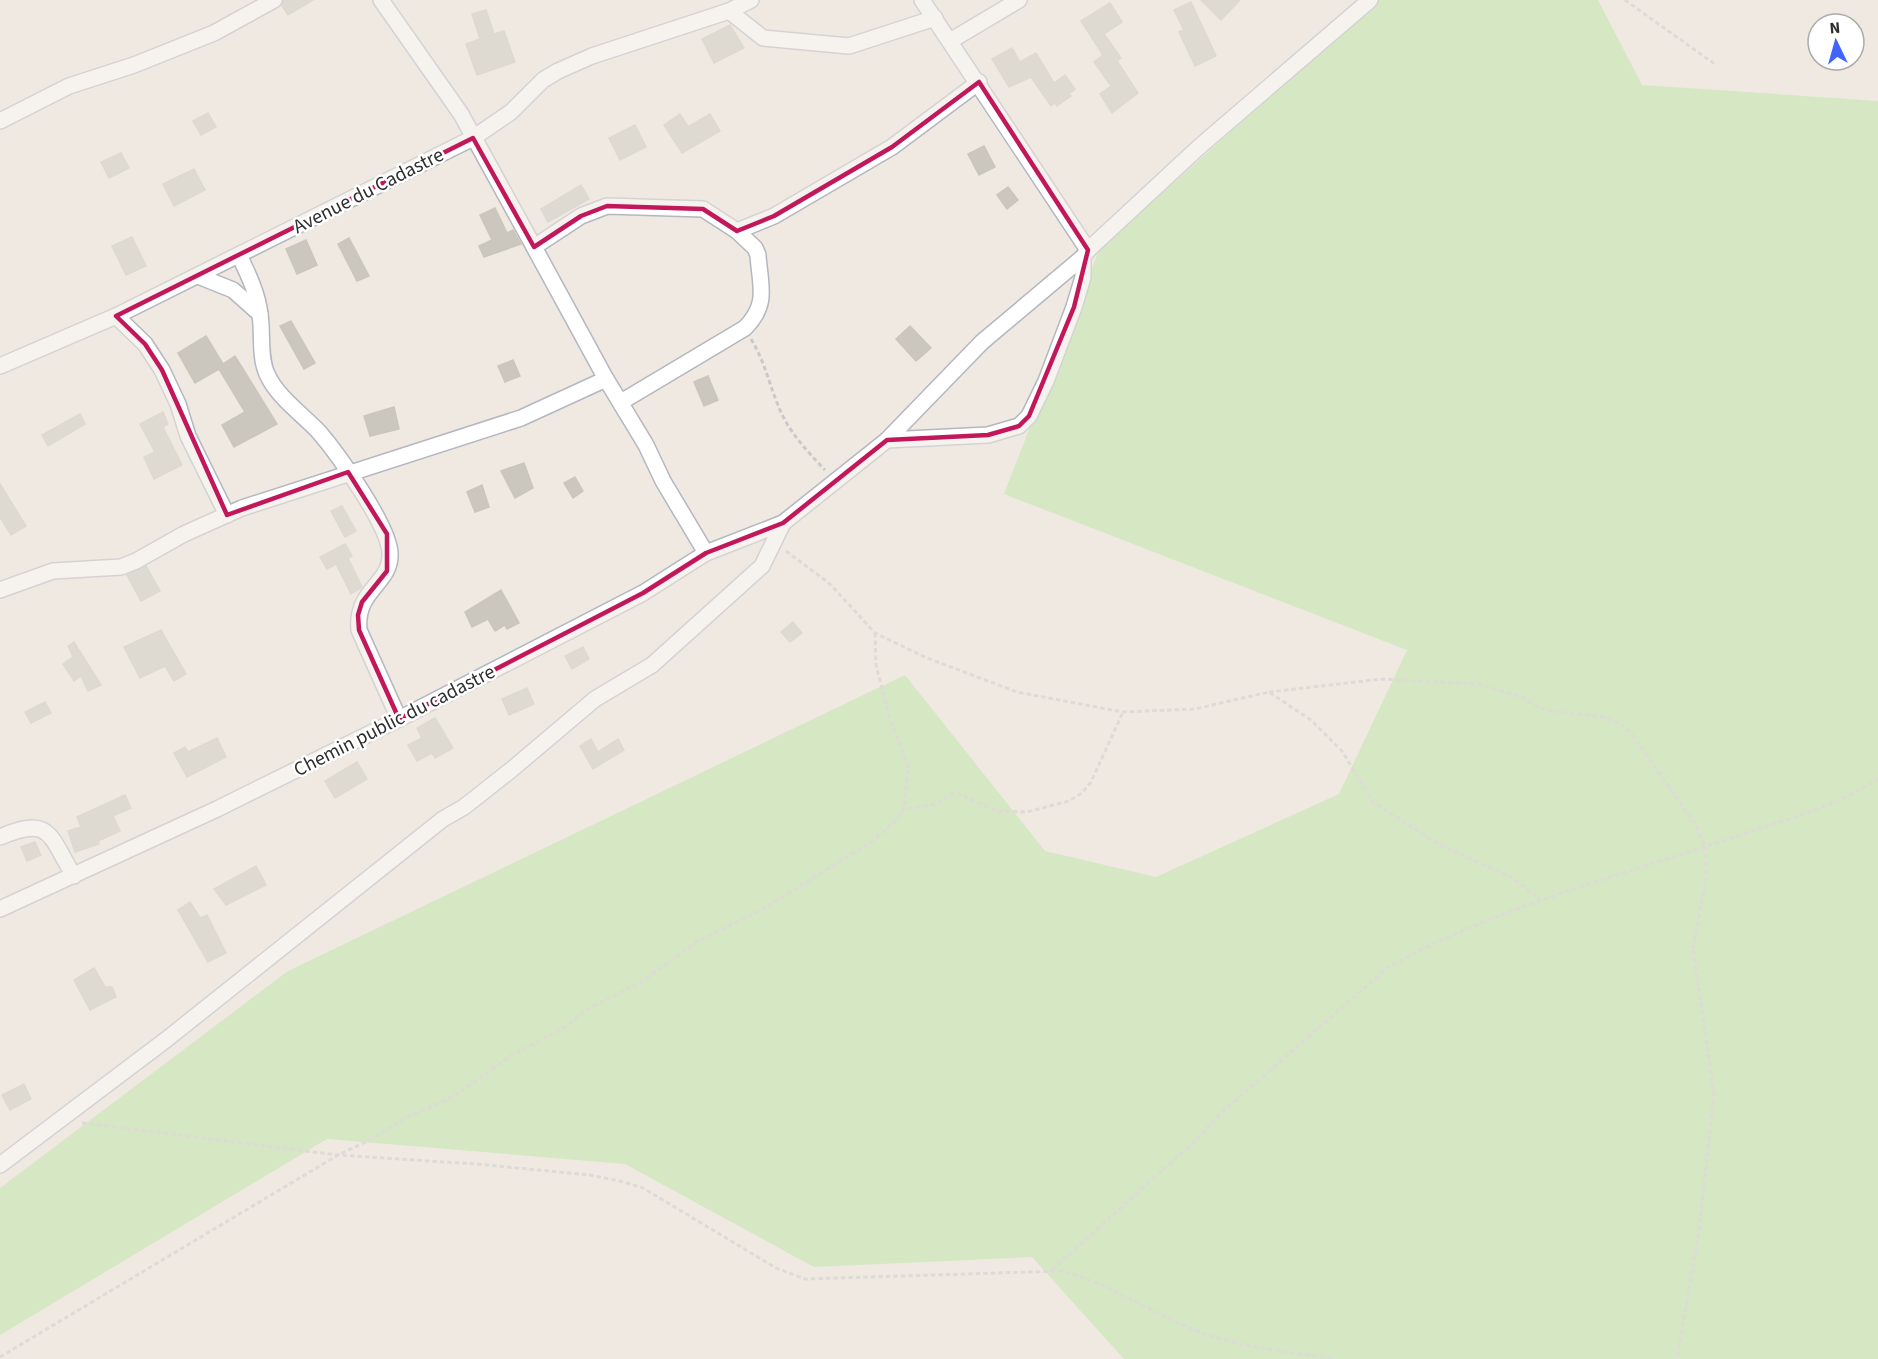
<svg xmlns="http://www.w3.org/2000/svg" width="1878" height="1359" font-family="'Source Sans 3',sans-serif">
<rect width="100%" height="100%" fill="#efe9e1"/>
<path fill="#b6e59e" d="M1377,0H1598L1642,85L1878,101V1359H1124L1032,1257L814,1267L625,1164L327,1139L0,1335V1188L288,971L905,675L1045,851L1156,877L1339,794L1407,650L1004,494L1099,250Z"/>
<g fill="#cbc7bf" stroke="#cbc5ba" stroke-width="1.5">
<path d="M284,0H313L288,15L282,6Z"/>
<path d="M1201,0H1240L1221,20Z"/>
<path d="M1191,2L1216,56L1195,66L1179,32L1184,30L1174,10Z"/>
<path d="M1110,3L1122,22L1104,34L1121,58L1117,61L1138,93L1112,113L1100,94L1111,86L1094,62L1103,55L1081,21Z"/>
<path d="M486,10L494,34L504,31L515,62L477,75L466,44L480,39L472,14Z"/>
<path d="M730,25L744,48L714,63L702,39Z"/>
<path d="M1012,48L1020,62L1036,53L1054,83L1065,75L1075,89L1069,94L1071,96L1057,106L1055,103L1051,106L1031,77L1009,87L992,59Z"/>
<path d="M208,113L216,127L201,135L193,121Z"/>
<path d="M680,114L688,127L710,114L720,131L682,153L664,125Z"/>
<path d="M635,125L646,147L620,160L609,138Z"/>
<path d="M984,146L995,167L979,175L968,154Z"/>
<path d="M121,153L129,168L109,178L101,162Z"/>
<path d="M194,169L205,190L174,206L163,184Z"/>
<path d="M581,185L589,199L548,222L541,209Z"/>
<path d="M1008,187L1018,200L1007,209L997,195Z"/>
<path d="M495,208L507,233L513,230L521,244L484,257L479,246L492,240L480,215Z"/>
<path d="M132,237L146,266L126,275L112,246Z"/>
<path d="M349,238L369,276L357,281L338,244Z"/>
<path d="M306,240L317,265L297,274L286,249Z"/>
<path d="M291,321L315,363L304,369L280,326Z"/>
<path d="M910,326L931,348L916,361L896,339Z"/>
<path d="M206,336L223,364L235,356L277,424L234,447L222,425L245,412L219,369L195,383L178,353Z"/>
<path d="M513,360L520,376L505,382L498,366Z"/>
<path d="M708,376L718,400L704,406L694,382Z"/>
<path d="M394,407L399,429L370,436L364,416Z"/>
<path d="M163,412L168,424L163,427L182,465L154,479L144,457L155,452L140,424Z"/>
<path d="M80,414L85,424L48,446L42,435Z"/>
<path d="M524,463L533,488L515,498L501,471Z"/>
<path d="M575,477L583,491L573,498L564,483Z"/>
<path d="M0,484L26,526L11,535L0,517Z"/>
<path d="M482,485L489,507L475,512L467,492Z"/>
<path d="M342,506L356,531L345,537L331,511Z"/>
<path d="M345,544L352,556L348,558L362,587L351,594L336,564L327,569L320,557Z"/>
<path d="M146,566L160,591L141,601L127,575Z"/>
<path d="M501,590L519,623L507,629L505,625L495,631L488,619L472,627L465,612Z"/>
<path d="M793,622L802,633L790,642L781,632Z"/>
<path d="M161,630L186,674L174,681L165,666L140,678L124,647Z"/>
<path d="M74,642L101,685L88,691L81,676L74,681L63,664L73,657L68,646Z"/>
<path d="M583,647L589,659L572,669L565,656Z"/>
<path d="M527,688L534,704L509,715L502,699Z"/>
<path d="M45,702L51,713L31,723L25,712Z"/>
<path d="M435,718L453,748L435,758L432,753L417,761L408,745L422,738L417,728Z"/>
<path d="M217,738L226,757L187,777L174,753L185,747L188,752Z"/>
<path d="M591,739L598,752L618,739L624,750L593,769L580,746Z"/>
<path d="M357,762L367,779L335,798L325,781Z"/>
<path d="M125,795L131,808L113,816L120,831L98,841L99,844L75,852L68,831L81,827L77,817Z"/>
<path d="M35,842L41,855L27,861L21,847Z"/>
<path d="M256,866L266,885L226,905L214,889Z"/>
<path d="M190,902L200,918L207,915L226,953L208,962L178,910Z"/>
<path d="M94,968L105,987H112L116,997L90,1010L74,980Z"/>
<path d="M24,1084L31,1099L10,1110L2,1095Z"/>
</g>
<g fill="none" stroke-linecap="round" stroke-linejoin="round">
<g stroke="#b4b7c1" stroke-width="18">
<g id="minor">
<path d="M381,0L461,114L534,247"/>
<path d="M922,0L1088,250"/>
<path d="M729,11L763,38L849,46L935,18"/>
<path d="M950,41L1019,0"/>
<path d="M0,121L69,86L134,65L214,33L274,0"/>
<path d="M239,255C248,274 258,294 260,315C263,333 259,357 267,374C277,397 302,414 319,432C338,454 389,526 390,553C392,584 355,589 359,630L399,719"/>
<path d="M198,276L233,290L260,314"/>
<path d="M116,316L145,344L162,370L178,404L188,436L227,515"/>
<path d="M0,366L116,316L473,138L511,112L543,80L558,71L592,56L729,11L751,0"/>
<path d="M621,402L745,328C769,304 760,286 758,255L755,248L737,231"/>
<path d="M887,440L982,342L1083,257"/>
<path d="M706,553L663,481L646,445L606,379L534,247L581,216L607,206L703,209L737,231L774,216L892,147L979,82"/>
<path d="M0,590L53,571L121,567L136,561L184,534L242,508L521,418L606,379"/>
<path d="M0,837C52,815 49,836 74,876"/>
<path d="M0,909L217,809L399,719L643,593L706,553L783,523"/>
<path d="M0,1165L167,1039L443,819L464,807L511,770L595,699L652,665L762,566L783,523L887,440L988,435L1019,426L1029,416L1046,381L1074,307L1083,277V257L1088,250L1199,147L1370,0"/>
</g>
</g>
<g stroke="#c9c9c9" stroke-width="3" stroke-dasharray="4.5 3" stroke-linecap="butt">
<path d="M1625,0L1716,65"/>
<path d="M751,339C765,362 768,381 778,405C787,430 807,451 825,470"/>
<path d="M786,551L830,584L875,633L927,658L1017,692L1123,712L1195,709L1269,692L1311,720L1342,751L1373,802L1436,843L1513,878L1540,899"/>
<path d="M875,633L876,665L889,716L908,766L904,809"/>
<path d="M1269,692L1382,679L1478,684L1521,697L1545,710L1603,717L1619,723L1631,733L1695,824L1706,847V880L1693,948L1714,1094L1699,1231L1677,1359"/>
<path d="M82,1123L338,1155L476,1164L590,1175L624,1182L643,1188L776,1268L805,1279L1062,1271C1111,1284 1153,1314 1200,1332C1242,1348 1290,1352 1334,1359"/>
<path d="M1052,1270L1196,1140L1220,1114L1387,968C1497,906 1621,876 1740,835C1787,819 1836,806 1878,779"/>
<path d="M0,1357L338,1155L374,1138L405,1118L453,1097L511,1056L567,1026L586,1010L641,982L698,941L763,909L871,842L892,824L904,809L936,804L954,792L998,811L1027,812L1069,801L1082,793L1091,782L1123,712"/>
</g>
<use href="#minor" stroke="#fff" stroke-width="15"/>
</g>
<path d="M0 0H1878V1359H0ZM979,82L1088,250L1074,307L1029,416L1019,426L988,435L887,440L783,523L706,553L643,593L399,719L359,630L358,615L362,602L387,571V534L348,472L227,515L162,370L145,344L116,316L473,138L534,247L581,216L607,206L703,209L737,231L774,216L892,147Z" fill="#efe9e1" fill-opacity=".55" fill-rule="evenodd"/>
<path fill="none" stroke="#c2185b" stroke-width="4.5" stroke-linejoin="round" d="M979,82L1088,250L1074,307L1029,416L1019,426L988,435L887,440L783,523L706,553L643,593L399,719L359,630L358,615L362,602L387,571V534L348,472L227,515L162,370L145,344L116,316L473,138L534,247L581,216L607,206L703,209L737,231L774,216L892,147Z"/>
<g text-anchor="middle" stroke-width="5" stroke-linejoin="round" paint-order="stroke">
<g font-size="20" fill="#2e2e2e" stroke="#fff">
<text transform="translate(368 190) rotate(-27)" y="7">Avenue du Cadastre</text>
<text transform="translate(394 720) rotate(-27)" y="7">Chemin public du cadastre</text>
</g>
</g>
<g transform="translate(1836 42) rotate(355)"><circle r="28" fill="#ffffff" stroke="#ababab" stroke-width="1.5"/>
<path d="M0-4.5L10 22L0 15L-10 22Z" fill="#4264fb"/>
<text y="-9" font-size="16" font-weight="bold" text-anchor="middle" fill="#2e2e2e">N</text>
</g>
</svg>
